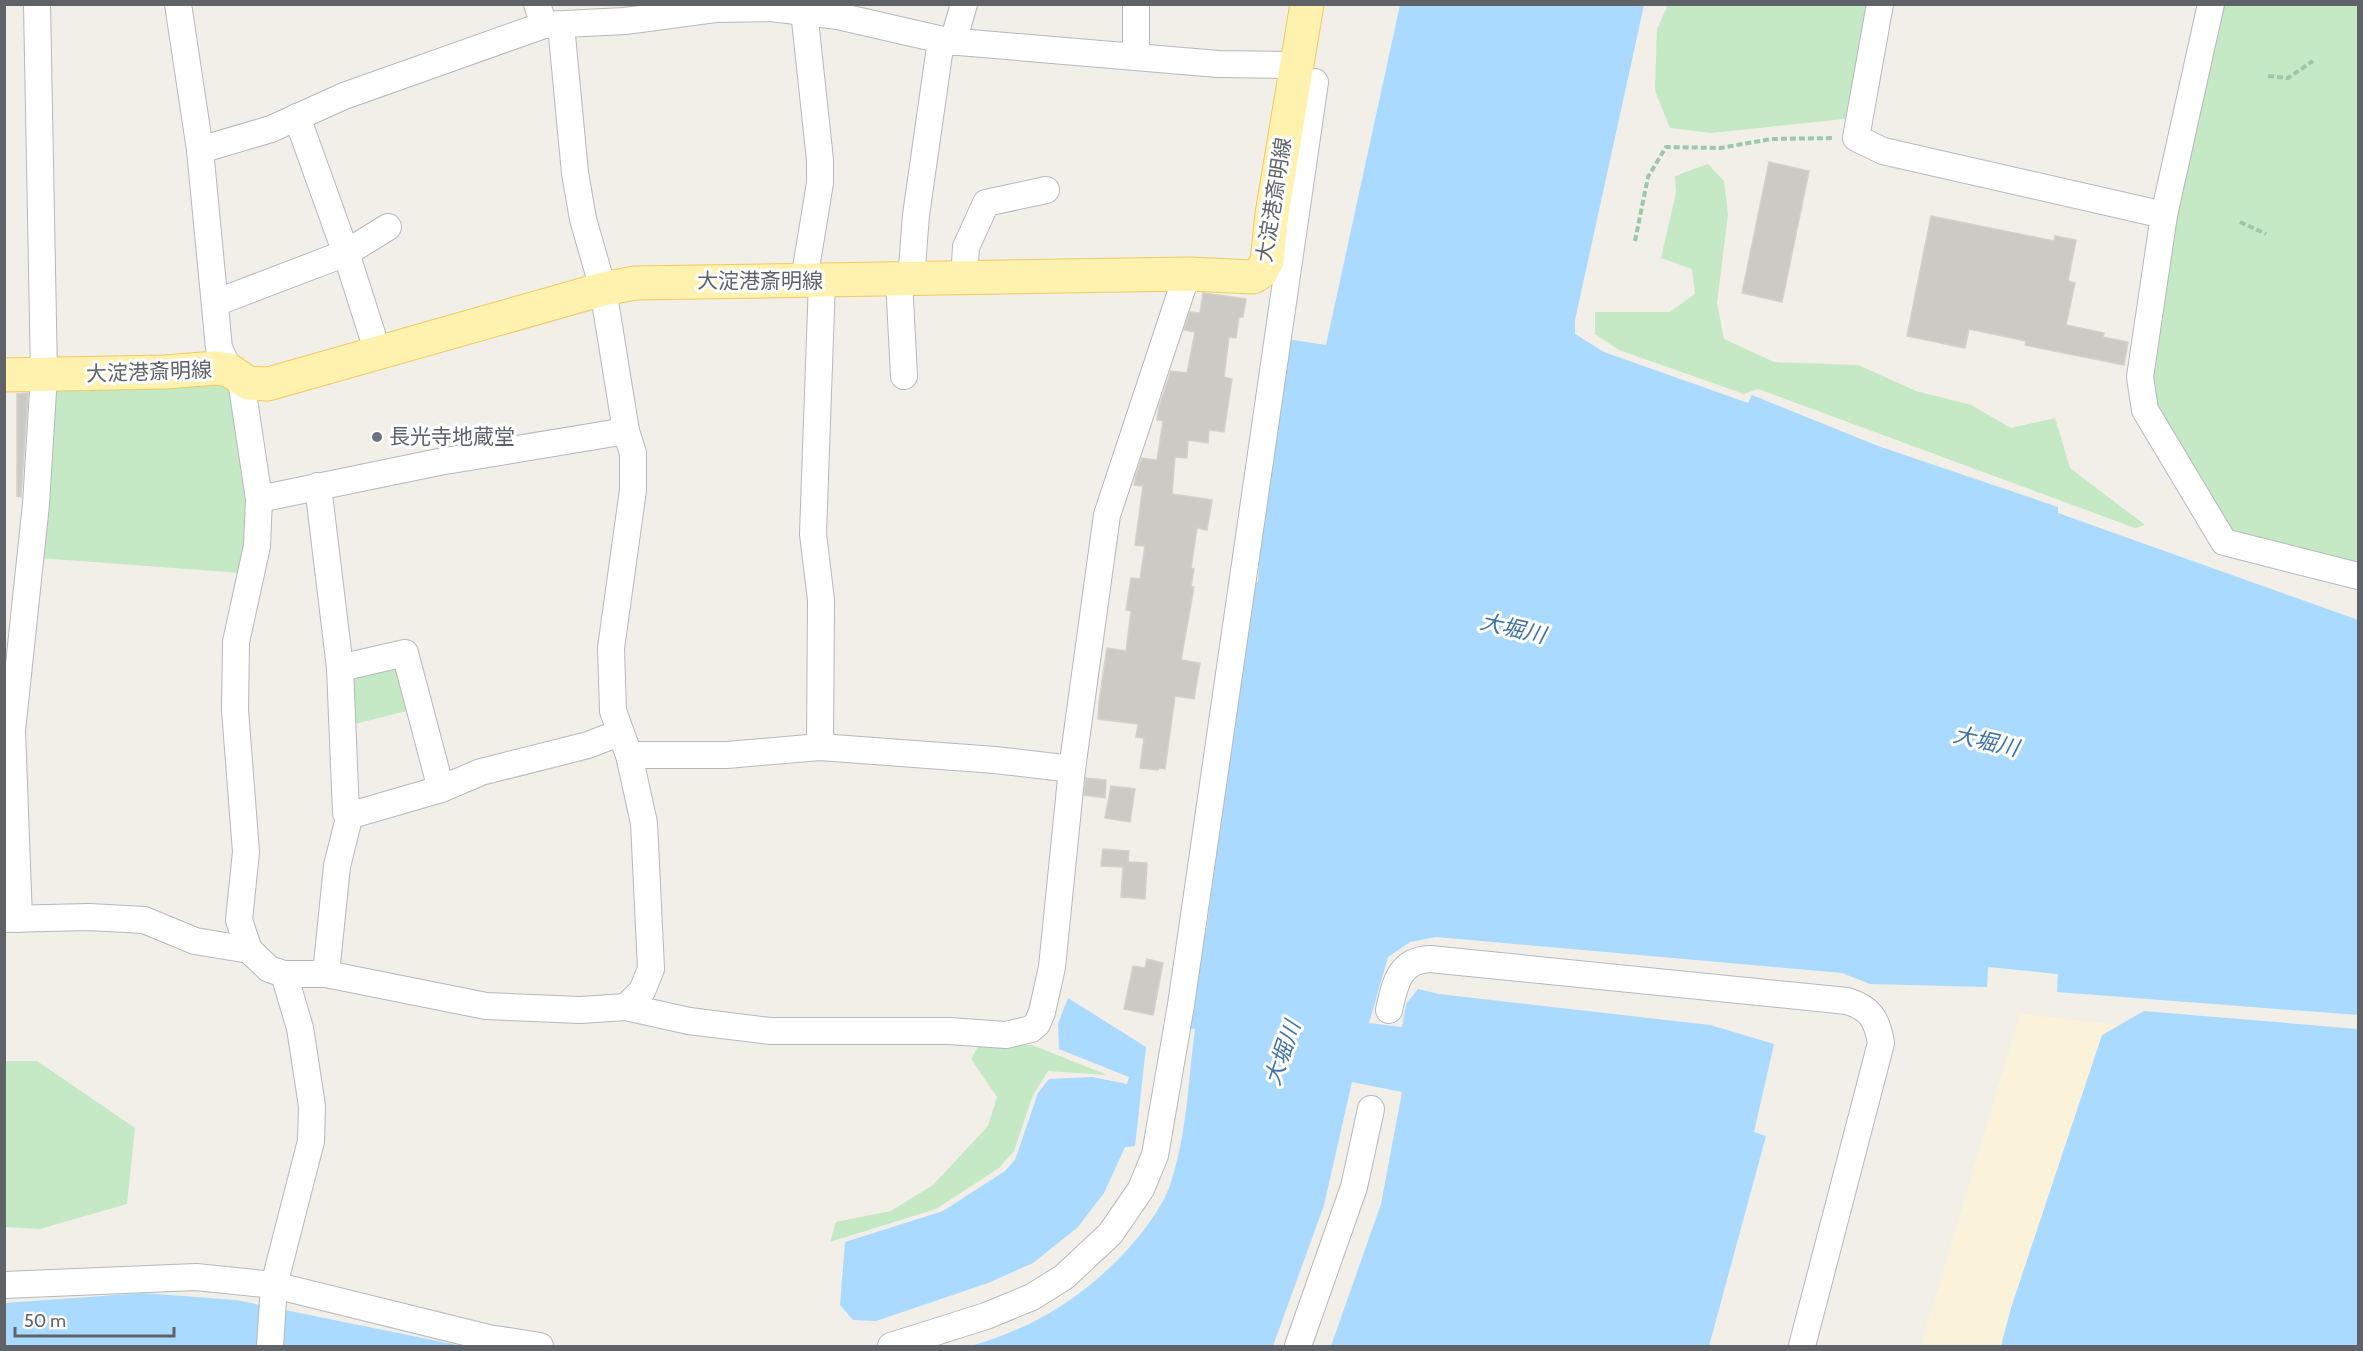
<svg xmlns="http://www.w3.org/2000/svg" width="2363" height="1351" font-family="Cabin,'Noto Sans JP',sans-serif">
<rect width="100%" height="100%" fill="#f1efe8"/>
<g fill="#c5e8c5">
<path d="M1668,5H1875L1853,118L1711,133L1670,128L1655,91L1657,29Z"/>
<path d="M2213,5H2358V577L2224,542L2140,377Z"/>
<path d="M1708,164L1724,181L1728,214L1717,303L1724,339L1774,362L1858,365L1916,391L1971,405L2011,428L2055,418L2070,468L2145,525L2135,528L1758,389L1744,394L1619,350L1595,334V312H1670L1695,294L1692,269L1661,258L1676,193L1675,176Z"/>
<path d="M221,379L236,392L252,497L241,573L40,558L51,385Z"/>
<path d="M402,658L415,709L347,726L352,669Z"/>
<path d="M979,1045H1032L1107,1075L1048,1071L1033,1095L1014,1151L999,1168L936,1209L830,1242L836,1222L891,1211L933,1185L988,1126L997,1097L971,1059Z"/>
<path d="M5,1061H37L135,1128L127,1204L40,1229L5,1227Z"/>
</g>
<path fill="#fbf3d9" d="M2020,1014L2162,1030L2055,1346H1921Z"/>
<g fill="#aadaff">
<path d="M1400,5H1644L1575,320V334L1604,352L1748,403L1752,395L1878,446L2058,507V513L2358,620V1015L2057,992L2058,974L1988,967L1987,987L1870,984L1842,973L1436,937L1410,942L1388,957L1369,1023L1402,1027L1406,1004L1418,989L1439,994L1710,1025L1774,1044L1754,1132L1766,1136L1709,1346H1331L1381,1204L1402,1092L1352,1082L1324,1205L1273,1346H971C1034,1328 1084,1297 1128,1249C1144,1231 1160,1210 1169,1188C1187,1138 1188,1081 1195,1029L1188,1028L1202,934L1206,933L1253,582H1258L1259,560L1256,559L1287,339L1326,345Z"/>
<path d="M1068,998L1146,1047L1135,1146L1125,1147L1104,1193L1078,1227L1033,1263L988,1283L876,1321L853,1320L840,1305L845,1242L943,1211L1005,1171L1015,1160L1038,1093L1049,1079L1092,1077L1127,1084L1129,1077L1059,1049L1058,1024Z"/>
<path d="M2144,1011L2358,1029V1346H2001L2011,1308L2102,1035Z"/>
<path d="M143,1293L236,1300L462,1346H5V1303Z"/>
</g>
<g fill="#cccac5" stroke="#d6d1c6" stroke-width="1.5">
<path d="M1769,162L1809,171L1782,302L1742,293Z"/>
<path d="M1931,216L2054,241L2055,236L2076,240L2068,281L2075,283L2066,325L2104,333L2103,337L2128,342L2124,365L2025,345L2026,341L1969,329L1965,348L1907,336Z"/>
<path d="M1203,293L1246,299L1243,317H1239L1236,338L1229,337L1224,377L1232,379L1224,432L1209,430L1208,443L1188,440L1187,458L1175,457L1172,494L1212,500L1207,530L1197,528L1191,568L1194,569L1191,587H1194L1181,660L1200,663L1194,699L1175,696L1165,769L1159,768L1158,770L1140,768L1144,738L1136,737L1138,724L1098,719L1099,702L1107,648L1126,651L1131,611L1126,610L1131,578L1140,579L1145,546L1135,545L1143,486L1134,485L1136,475L1142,458L1157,460L1163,421L1157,420L1159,407L1171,371L1187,373L1195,332L1184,330L1190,312L1200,313Z"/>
<path d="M28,393L21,497L17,496V394Z"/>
<path d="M1086,778L1106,780L1105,798L1084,795Z"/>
<path d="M1111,786L1135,789L1130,822L1105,818Z"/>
<path d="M1103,849L1129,851L1128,862L1147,863L1145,899L1121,897L1123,867L1101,866Z"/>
<path d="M1147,959L1163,963L1153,1015L1124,1009L1133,966L1145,968Z"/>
</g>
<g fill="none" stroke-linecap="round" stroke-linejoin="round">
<g stroke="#b5b8bc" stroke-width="28">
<g id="minor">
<path d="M178,4L200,150L219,348L229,370"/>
<path d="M537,4L544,25"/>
<path d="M1136,4V56"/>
<path d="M1880,4L1856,138L1883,151L2164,215"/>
<path d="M2211,4L2164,215L2140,377L2145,410L2224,542L2358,576"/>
<path d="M804,11L820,160V183L804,280"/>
<path d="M561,25L575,173L583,219L603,289L626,431L633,453V490L611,648L613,711L629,755L644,823L651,969L642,991L626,1007"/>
<path d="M953,42L964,4"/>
<path d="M297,117L348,259L378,353"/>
<path d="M200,150L271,129L344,96L544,25L625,21L715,9L771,8L838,16L947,41L1218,64L1296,65"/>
<path d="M964,279L966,247L986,203L1046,190"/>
<path d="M899,280L904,376"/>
<path d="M911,280L916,215L941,40"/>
<path d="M215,303L346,253L388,227"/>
<path d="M241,380L259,499L257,546L236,642L235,710L246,852L239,920L249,950L269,969L284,974H326L486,1006L580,1010L626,1007L689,1021L770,1031H949L1006,1035L1031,1029L1037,1024L1042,1012L1052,967L1072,769L1107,515L1182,289L1189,274"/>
<path d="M318,486L340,668L346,813L349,818"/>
<path d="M259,499L439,462L626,431"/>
<path d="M340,668L405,653L441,789"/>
<path d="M820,747L821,600L813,534L822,281"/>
<path d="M629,755H727L820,747L995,760L1072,769"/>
<path d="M4,919L89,917L144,920L195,941L249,950"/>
<path d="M19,919L12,731L36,504L44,375L37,4"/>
<path d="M326,974L337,866L349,818L355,814L441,789L481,772L588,745L619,733"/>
<path d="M1389,1010C1395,984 1399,960 1430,959L1847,1001C1870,1008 1877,1019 1881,1043L1802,1346"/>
<path d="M4,1285L196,1277L274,1285L489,1338L540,1346"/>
<path d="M270,1346L274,1285L311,1141L312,1106L300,1028L284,974"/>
<path d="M891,1346L986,1316L1032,1297L1064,1277L1110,1234L1141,1189L1155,1155L1181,1005L1315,82"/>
<path d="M1298,1346L1354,1187L1371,1109"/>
</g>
</g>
<g stroke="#f2c960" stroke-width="35">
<path id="major" d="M4,375L165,372L216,368L229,370L248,383L268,384L603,289L635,283L1189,274L1253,277L1261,272L1267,261L1272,214L1307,4"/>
</g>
<g stroke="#9cc7a9" stroke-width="4" stroke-dasharray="6 3" stroke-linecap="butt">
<path d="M2268,76L2288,78L2313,61"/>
<path d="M2240,222L2266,234"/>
<path d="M1635,241L1648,177L1666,147L1720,148L1771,139L1834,138"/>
</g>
<use href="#minor" stroke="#fff" stroke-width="26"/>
<use href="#major" stroke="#fff2af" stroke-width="33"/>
</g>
<circle fill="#6b7280" stroke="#fff" stroke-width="2" cx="377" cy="437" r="6"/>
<g text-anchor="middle" stroke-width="6" stroke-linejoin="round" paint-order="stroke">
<g font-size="21" fill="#5f6368" stroke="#fff">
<text transform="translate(1274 200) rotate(-81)" y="7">大淀港斎明線</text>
<text x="760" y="288">大淀港斎明線</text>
<text transform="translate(149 372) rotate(-2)" y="7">大淀港斎明線</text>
</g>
<g font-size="21" fill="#5b616d" stroke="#fff" text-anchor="start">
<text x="389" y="444">長光寺地蔵堂</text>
</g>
<g font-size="22" font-style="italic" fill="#4174aa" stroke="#fff">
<text transform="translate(1513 628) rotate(13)" y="8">大堀川</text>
<text transform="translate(1986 741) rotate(13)" y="8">大堀川</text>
<text transform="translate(1282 1053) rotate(-71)" y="8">大堀川</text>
</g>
</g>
<rect width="2363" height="1351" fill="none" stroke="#5f6368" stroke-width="12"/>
<path d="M15 1327v9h159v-9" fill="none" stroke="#5f6368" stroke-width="3"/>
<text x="24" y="1327" font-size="18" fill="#5f6368" stroke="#ffffff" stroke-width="4.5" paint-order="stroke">50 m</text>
</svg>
